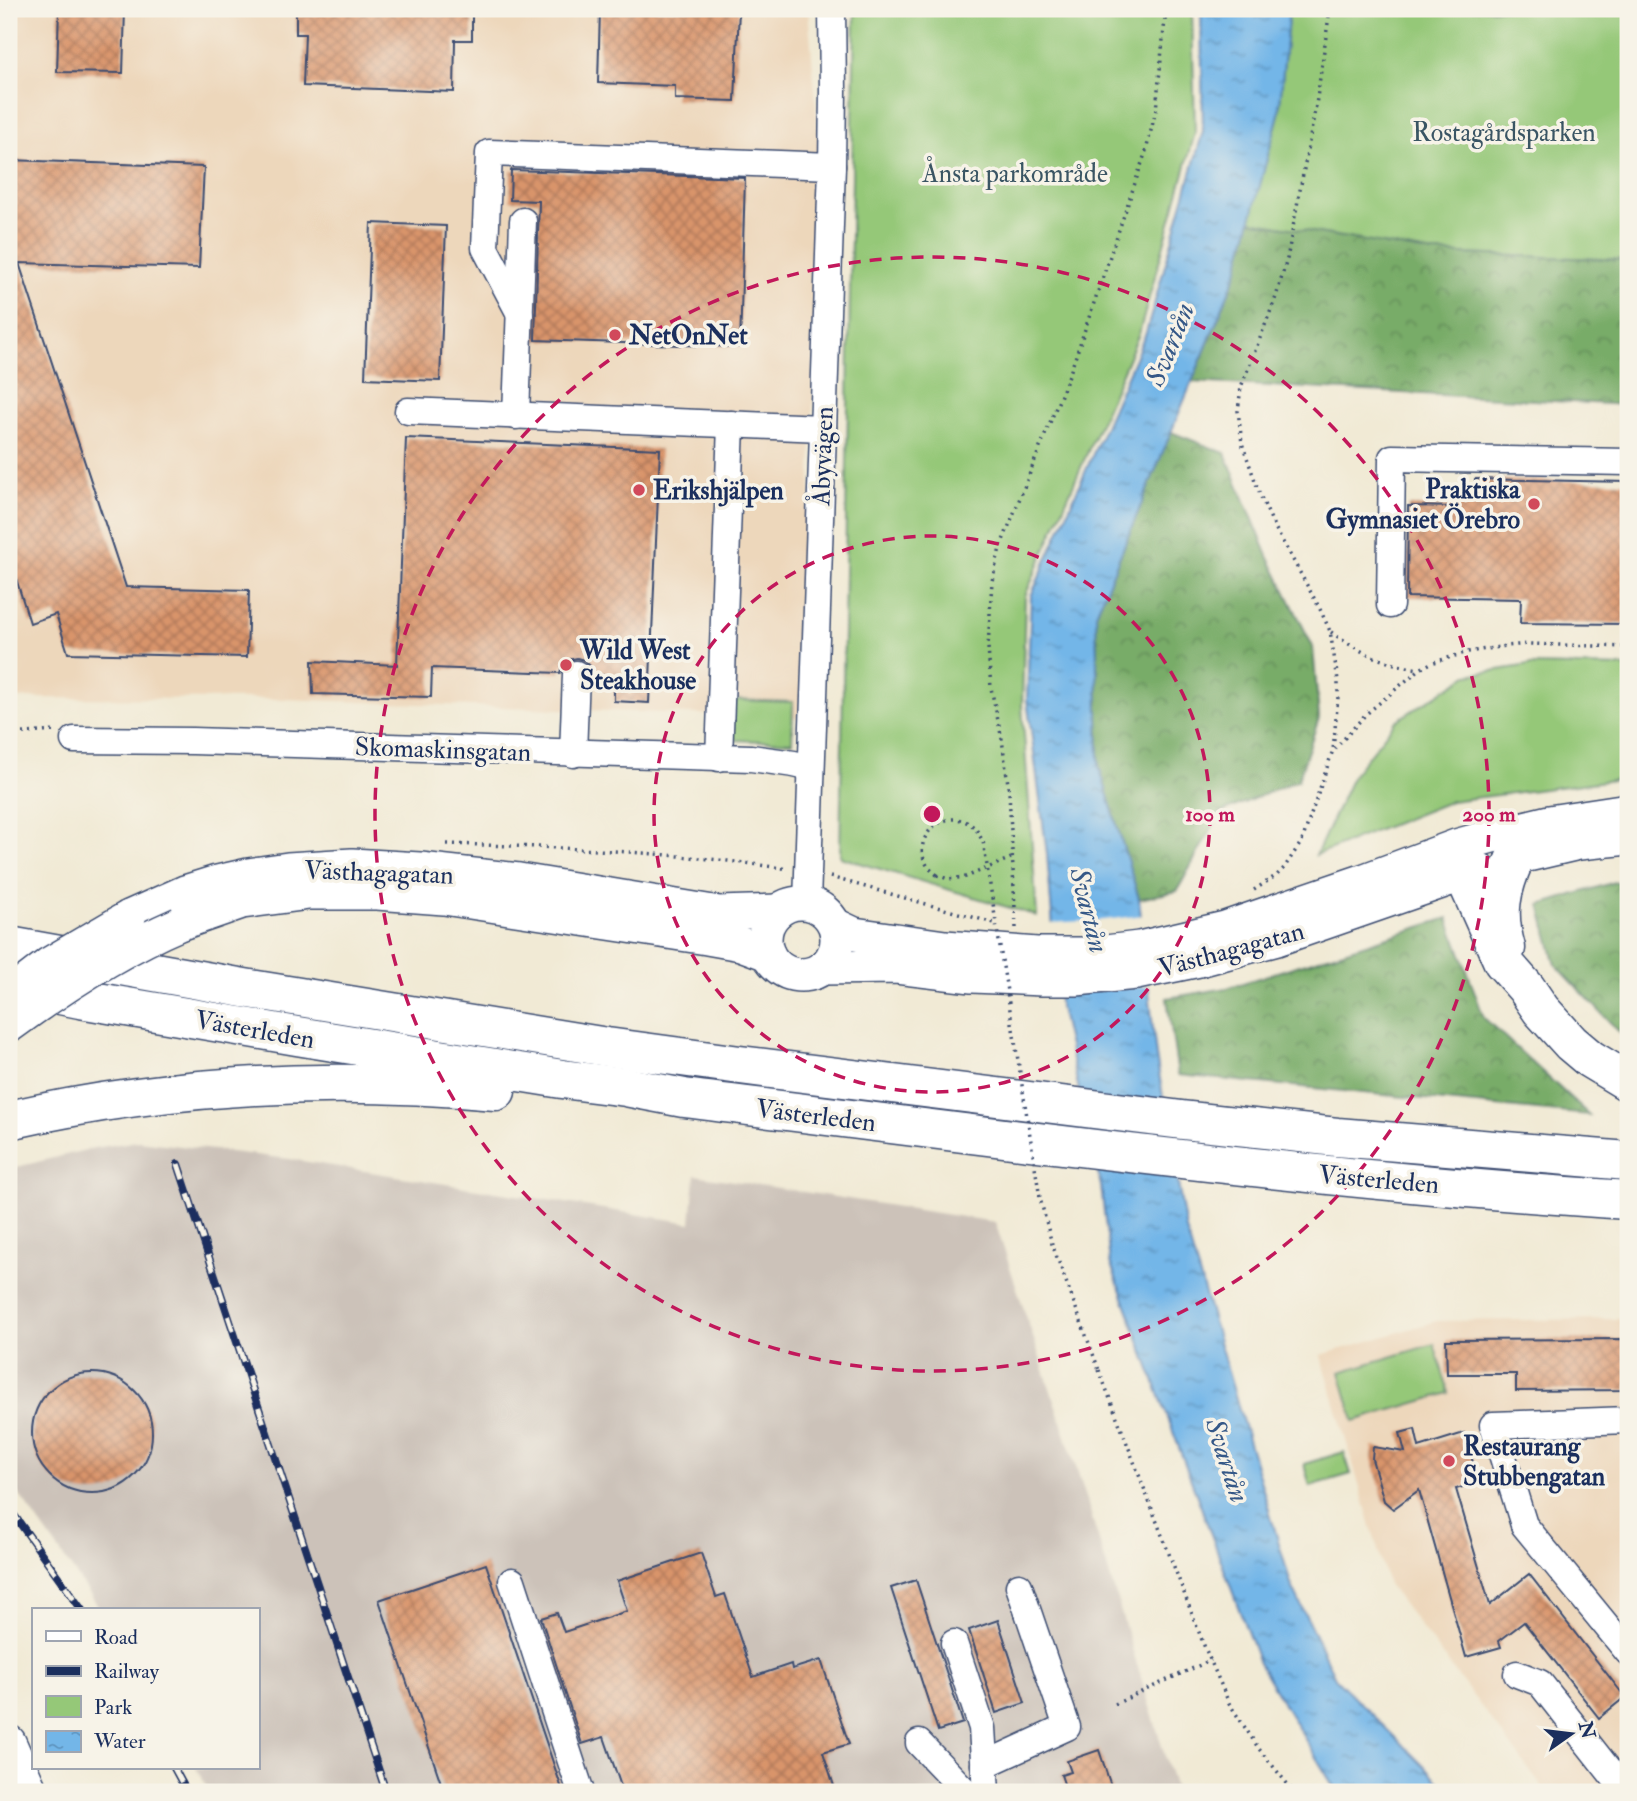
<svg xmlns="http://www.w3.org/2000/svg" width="1637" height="1801" font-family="'IM FELL Double Pica',serif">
<defs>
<pattern id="forest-crowns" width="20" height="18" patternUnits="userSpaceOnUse" patternTransform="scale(1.75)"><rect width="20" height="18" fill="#78ac68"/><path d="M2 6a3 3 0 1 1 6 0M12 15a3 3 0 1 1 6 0" fill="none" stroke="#628c59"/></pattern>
<pattern id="water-ripples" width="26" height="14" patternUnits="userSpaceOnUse" patternTransform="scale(1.75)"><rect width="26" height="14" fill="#73b6e8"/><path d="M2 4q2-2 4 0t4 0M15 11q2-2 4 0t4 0" fill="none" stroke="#5e94bf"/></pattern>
<pattern id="building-cross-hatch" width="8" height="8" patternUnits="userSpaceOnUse" patternTransform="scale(1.75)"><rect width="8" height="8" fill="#d9946a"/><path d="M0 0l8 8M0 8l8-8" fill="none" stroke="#af795a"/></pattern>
</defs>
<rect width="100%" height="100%" fill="#f7f3e8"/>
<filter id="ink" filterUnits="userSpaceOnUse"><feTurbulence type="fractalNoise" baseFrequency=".0143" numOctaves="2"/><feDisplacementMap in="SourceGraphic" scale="14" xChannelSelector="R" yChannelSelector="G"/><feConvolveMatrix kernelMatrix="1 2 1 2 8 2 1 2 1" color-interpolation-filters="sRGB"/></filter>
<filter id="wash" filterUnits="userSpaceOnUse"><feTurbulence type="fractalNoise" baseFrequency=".00686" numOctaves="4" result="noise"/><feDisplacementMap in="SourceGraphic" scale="28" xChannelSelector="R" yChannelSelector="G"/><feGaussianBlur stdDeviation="1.57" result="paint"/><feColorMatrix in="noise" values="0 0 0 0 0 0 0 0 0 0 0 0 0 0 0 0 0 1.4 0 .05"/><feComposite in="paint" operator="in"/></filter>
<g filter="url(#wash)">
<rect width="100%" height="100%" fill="#f1ead5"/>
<g fill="#edd7bb">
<path d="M9,9H808L820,152L804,718L282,699L9,698Z"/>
<path d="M1628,1319V1792H1546L1388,1584L1321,1355L1437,1321Z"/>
</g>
<path fill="#ccc2b9" d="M138,1141L289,1159L691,1223L695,1175L995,1222L1081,1482L1176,1792H209L196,1768H257V1610H101L24,1501L9,1482V1169L94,1148Z"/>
<g fill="#95c878" stroke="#587c6b" stroke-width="2">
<path d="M855,9H1192L1195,133L1139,334L1025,596L1022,706L1037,916L840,857Z"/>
<path d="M1289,9H1628V260L1434,253L1250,221L1279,114Z"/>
<path d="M1529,665L1628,667V778L1451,801L1316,855L1353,775L1396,721L1468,675Z"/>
<path d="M733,700L793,702L792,742L732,740Z"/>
<path d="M1434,1344L1449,1393L1354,1421L1340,1372Z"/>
<path d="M1344,1452L1351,1474L1310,1486L1304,1464Z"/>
</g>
<g fill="url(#forest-crowns)" stroke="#4a6e63" stroke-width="2">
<path d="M1250,221L1434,253L1628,260V405L1192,382L1236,275Z"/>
<path d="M1171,432L1225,453L1268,556L1313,647L1319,718L1298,780L1220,813L1177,891L1139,899L1099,766L1096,614Z"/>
<path d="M1628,881V1038L1623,1036L1556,965L1540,905L1615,882Z"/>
<path d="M1448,918L1484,1018L1589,1115L1178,1075L1167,998L1227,988Z"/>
</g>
<path fill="url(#water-ripples)" stroke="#4772a3" stroke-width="2" d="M1201,9H1289L1279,114L1236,275L1096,614L1099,766L1139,899L1156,1056L1186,1230L1291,1584L1335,1678L1450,1792H1337L1259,1663L1110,1262L1101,1186L1059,1003L1047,854L1027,699L1031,596L1146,333L1203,131Z"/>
<path fill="#f1ead5" d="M1144,915L1152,986L1055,994L1049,923L1104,920Z"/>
<g id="blocks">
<g fill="url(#building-cross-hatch)">
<path d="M59,9H125L123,73L57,72Z"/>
<path d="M296,9H472V40H455L454,92L303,86L305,34H296Z"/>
<path d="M600,9H739L735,101L675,99V86L598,83Z"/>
<path d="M9,160L204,167L199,268L19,263L126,587L249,590L247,657L68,653L56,614L30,623L9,556Z"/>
<path d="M511,170L745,178L740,347L535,340L539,201L510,200Z"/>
<path d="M371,223L446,226L440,381L365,378Z"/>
<path d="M406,438L660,449L649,703L614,701V676L592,675L590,666L584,660L577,658L568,660L562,666L560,673L432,668L431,697L313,694L312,661L397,665Z"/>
<path d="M1475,479L1628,482V624L1520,623L1521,599L1407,597L1408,506L1457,507L1458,487L1475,488Z"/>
<path d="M1628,1339V1390L1516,1391V1374H1447L1446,1340Z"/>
<circle cx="92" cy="1433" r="60"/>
<path d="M1415,1429L1419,1447L1464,1433L1479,1482L1456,1489L1490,1605L1529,1574L1625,1697L1599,1718L1524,1622L1499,1641L1501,1647L1466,1657L1419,1490L1393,1509L1384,1501L1372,1459L1373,1447L1405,1452L1400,1433Z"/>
<path d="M701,1553L716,1597L725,1594L753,1677L791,1664L792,1669L821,1660L849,1744L823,1752L836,1792H623L604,1737L582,1744L541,1618L557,1613L564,1632L627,1611L617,1581Z"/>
<path d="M486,1564L563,1792H444L379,1600Z"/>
<path d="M916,1580L963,1723L938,1731L891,1588Z"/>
<path d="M998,1620L1025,1703L996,1713L969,1630Z"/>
<path d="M1099,1750L1113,1792H1067L1061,1775L1071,1772L1067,1761Z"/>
</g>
</g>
</g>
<g filter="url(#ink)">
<use href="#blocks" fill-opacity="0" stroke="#3b4b70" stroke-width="2"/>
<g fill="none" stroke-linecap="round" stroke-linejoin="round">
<g stroke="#3b4b70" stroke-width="29">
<g id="minor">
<path d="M520,314L485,248L489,153L832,166"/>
<path d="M408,411L823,428"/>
<path d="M516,416L523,221"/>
<path d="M1390,605L1392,458L1628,462"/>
<path d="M74,740L193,741L751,758L794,764L811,768"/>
<path d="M573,754L576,674"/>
<path d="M719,758L731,424"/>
<path d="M807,903L832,166L833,91L832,9"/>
<path d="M1628,1420L1493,1425L1524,1525L1628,1652"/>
<path d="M512,1581L581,1792"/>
<path d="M954,1643L982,1728L986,1792"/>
<path d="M1517,1674L1540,1683L1622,1787L1628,1791"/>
<path d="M919,1743L966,1792"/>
<path d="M984,1765L1067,1727L1019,1586"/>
</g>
</g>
<g stroke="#3b4b70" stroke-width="36">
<g id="major">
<path d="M1515,858L1579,843L1628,838"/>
<circle cx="801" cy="939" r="36"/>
<path d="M129,917L185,892L217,882L248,875L288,869L352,865L420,869L519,880L719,913L778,911"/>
<path d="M179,924L242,902L309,893H377L444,898L707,938L741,944L768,954"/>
<path d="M835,925L854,934L945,947L1037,954H1089L1139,948L1225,928L1365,880L1456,846L1499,834L1549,822L1628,810"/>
<path d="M822,968L896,967L972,976L1042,979H1076L1136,973L1199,960L1277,939L1479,869"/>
<path d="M9,1742L31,1792"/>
</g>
</g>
<g stroke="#3b4b70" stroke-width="41">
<g id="highway">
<path d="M1464,875L1503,962L1526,988L1541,1010L1571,1043L1590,1059L1628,1082"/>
<path d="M9,946L244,988L607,1047L740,1065L1182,1120L1337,1137L1628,1161"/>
<path d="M1506,948C1496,913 1501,890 1515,858"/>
<path d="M25,988L80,999L297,1036L562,1079L626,1087L684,1098C998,1137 1312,1180 1628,1200"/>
<path d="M9,1120C167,1084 334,1076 496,1091"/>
</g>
</g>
<g stroke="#3b4b70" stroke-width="3.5" stroke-dasharray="2 5" stroke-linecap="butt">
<path d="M1331,632C1358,652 1387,665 1420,669"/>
<path d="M9,734L56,731"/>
<path d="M1335,749L1365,715L1420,669L1431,663L1468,652L1506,646L1529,644L1628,647"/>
<path d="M447,844C560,847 675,852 788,869"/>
<path d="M937,875L948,879L966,877L1011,858"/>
<path d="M830,877L994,923"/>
<path d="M1254,890L1277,875L1284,868L1302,841L1333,750L1338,697V680L1330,631L1319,607L1273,524L1260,495L1242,443L1238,411L1241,387L1276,297L1287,259L1316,105L1330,9"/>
<path d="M1016,928L1009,792L1002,739L991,688L988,647L992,581L1000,548L1071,370L1146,151L1156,110L1166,9"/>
<path d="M1099,1370L1205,1648L1229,1703L1259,1749L1294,1792"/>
<path d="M1115,1704L1211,1660"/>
</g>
<use href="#minor" stroke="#fff" stroke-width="26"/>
<use href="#major" stroke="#fff" stroke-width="33"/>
<use href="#highway" stroke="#fff" stroke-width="38"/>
<g stroke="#1b2f5e" stroke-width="8">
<g id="rail">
<path d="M178,1164L386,1792"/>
<path d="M9,1508L82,1610"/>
<path d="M174,1768L187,1792"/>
</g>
</g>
<use href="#rail" stroke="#f7f3e8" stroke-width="5" stroke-dasharray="16" stroke-linecap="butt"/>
<g stroke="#3b4b70" stroke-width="36" stroke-linecap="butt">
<g id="major-bridge">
<path d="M9,995L49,964L129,917"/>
<path d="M9,1026C62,987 118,950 179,924"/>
</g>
</g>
<path stroke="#3b4b70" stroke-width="3.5" stroke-dasharray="2 5" stroke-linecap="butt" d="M937,875C899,848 943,800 974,827C978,831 980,837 983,841L1040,1198L1052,1244L1099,1370"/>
<use href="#major-bridge" stroke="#fff" stroke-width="33"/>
</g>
</g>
<g fill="none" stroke="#c2185b" stroke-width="3.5" stroke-dasharray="12 9">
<circle cx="932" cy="814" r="278"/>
<circle cx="932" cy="814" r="557"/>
</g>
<g fill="#d1495b" stroke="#f7f3e8" stroke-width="2.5">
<circle cx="615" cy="335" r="7"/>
<circle cx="639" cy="490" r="7"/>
<circle cx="1534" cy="504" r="7"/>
<circle cx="566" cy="665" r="7"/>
<circle cx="1449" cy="1461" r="7"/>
</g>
<g text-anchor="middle" stroke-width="7" stroke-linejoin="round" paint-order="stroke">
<g font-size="26" fill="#3a5564" stroke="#f7f3e8">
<text x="1504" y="141">Rostagårdsparken</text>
<text x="1015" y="182">Ånsta parkområde</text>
</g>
<g font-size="26" font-weight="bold" fill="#1b2f5e" stroke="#f7f3e8" text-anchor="start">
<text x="629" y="344">NetOnNet</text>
<text x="1520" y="498" text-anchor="end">Praktiska<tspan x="1520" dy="30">Gymnasiet Örebro</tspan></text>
<text x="653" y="499">Erikshjälpen</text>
<text x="580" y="659">Wild West<tspan x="580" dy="30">Steakhouse</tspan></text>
<text x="1463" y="1455">Restaurang<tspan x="1463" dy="30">Stubbengatan</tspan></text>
</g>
<g font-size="26" fill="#1b2f5e" stroke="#f7f3e8">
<text transform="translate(822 456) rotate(-88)" y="9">Åbyvägen</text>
<text transform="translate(443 749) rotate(2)" y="9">Skomaskinsgatan</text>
<text transform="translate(379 872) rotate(2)" y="9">Västhagagatan</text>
<text transform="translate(1231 949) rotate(-15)" y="9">Västhagagatan</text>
<text transform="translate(255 1029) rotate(10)" y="9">Västerleden</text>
<text transform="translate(816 1115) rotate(7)" y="9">Västerleden</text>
<text transform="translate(1379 1179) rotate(5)" y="9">Västerleden</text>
</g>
<g font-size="28" font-style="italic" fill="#355887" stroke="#f7f3e8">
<text transform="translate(1169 344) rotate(-68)" y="10">Svartån</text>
<text transform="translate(1090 910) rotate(76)" y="10">Svartån</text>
<text transform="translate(1228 1460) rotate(72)" y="10">Svartån</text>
</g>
</g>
<circle cx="932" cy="814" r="10" fill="#c2185b" stroke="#f7f3e8" stroke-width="3.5"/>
<g font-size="21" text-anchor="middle" font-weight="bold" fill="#c2185b" stroke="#f7f3e8" stroke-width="7" stroke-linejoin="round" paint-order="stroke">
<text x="1210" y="821">100 m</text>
<text x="1489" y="821">200 m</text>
</g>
<rect width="1637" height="1801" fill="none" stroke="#f7f3e8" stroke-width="35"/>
<rect x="32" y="1608" width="228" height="161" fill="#f7f3e8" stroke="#9fa5b1" stroke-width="2"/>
<rect x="46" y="1631" width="35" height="10" fill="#ffffff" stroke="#9fa5b1" stroke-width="2"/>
<text x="94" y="1644" font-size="21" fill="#1b2f5e">Road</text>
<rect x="46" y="1666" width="35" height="10" fill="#1b2f5e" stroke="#9fa5b1" stroke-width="2"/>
<text x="94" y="1678" font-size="21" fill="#1b2f5e">Railway</text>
<rect x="46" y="1696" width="35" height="21" fill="#95c878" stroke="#9fa5b1" stroke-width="2"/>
<text x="94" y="1714" font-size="21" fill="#1b2f5e">Park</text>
<rect x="46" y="1731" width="35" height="21" fill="url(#water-ripples)" stroke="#9fa5b1" stroke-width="2"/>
<text x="94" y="1748" font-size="21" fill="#1b2f5e">Water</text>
<g transform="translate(1571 1734) rotate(76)" stroke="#f7f3e8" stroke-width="5" paint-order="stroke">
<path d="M0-5L12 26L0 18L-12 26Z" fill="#1b2f5e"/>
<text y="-10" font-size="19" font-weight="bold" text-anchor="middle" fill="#1b2f5e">N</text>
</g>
</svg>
